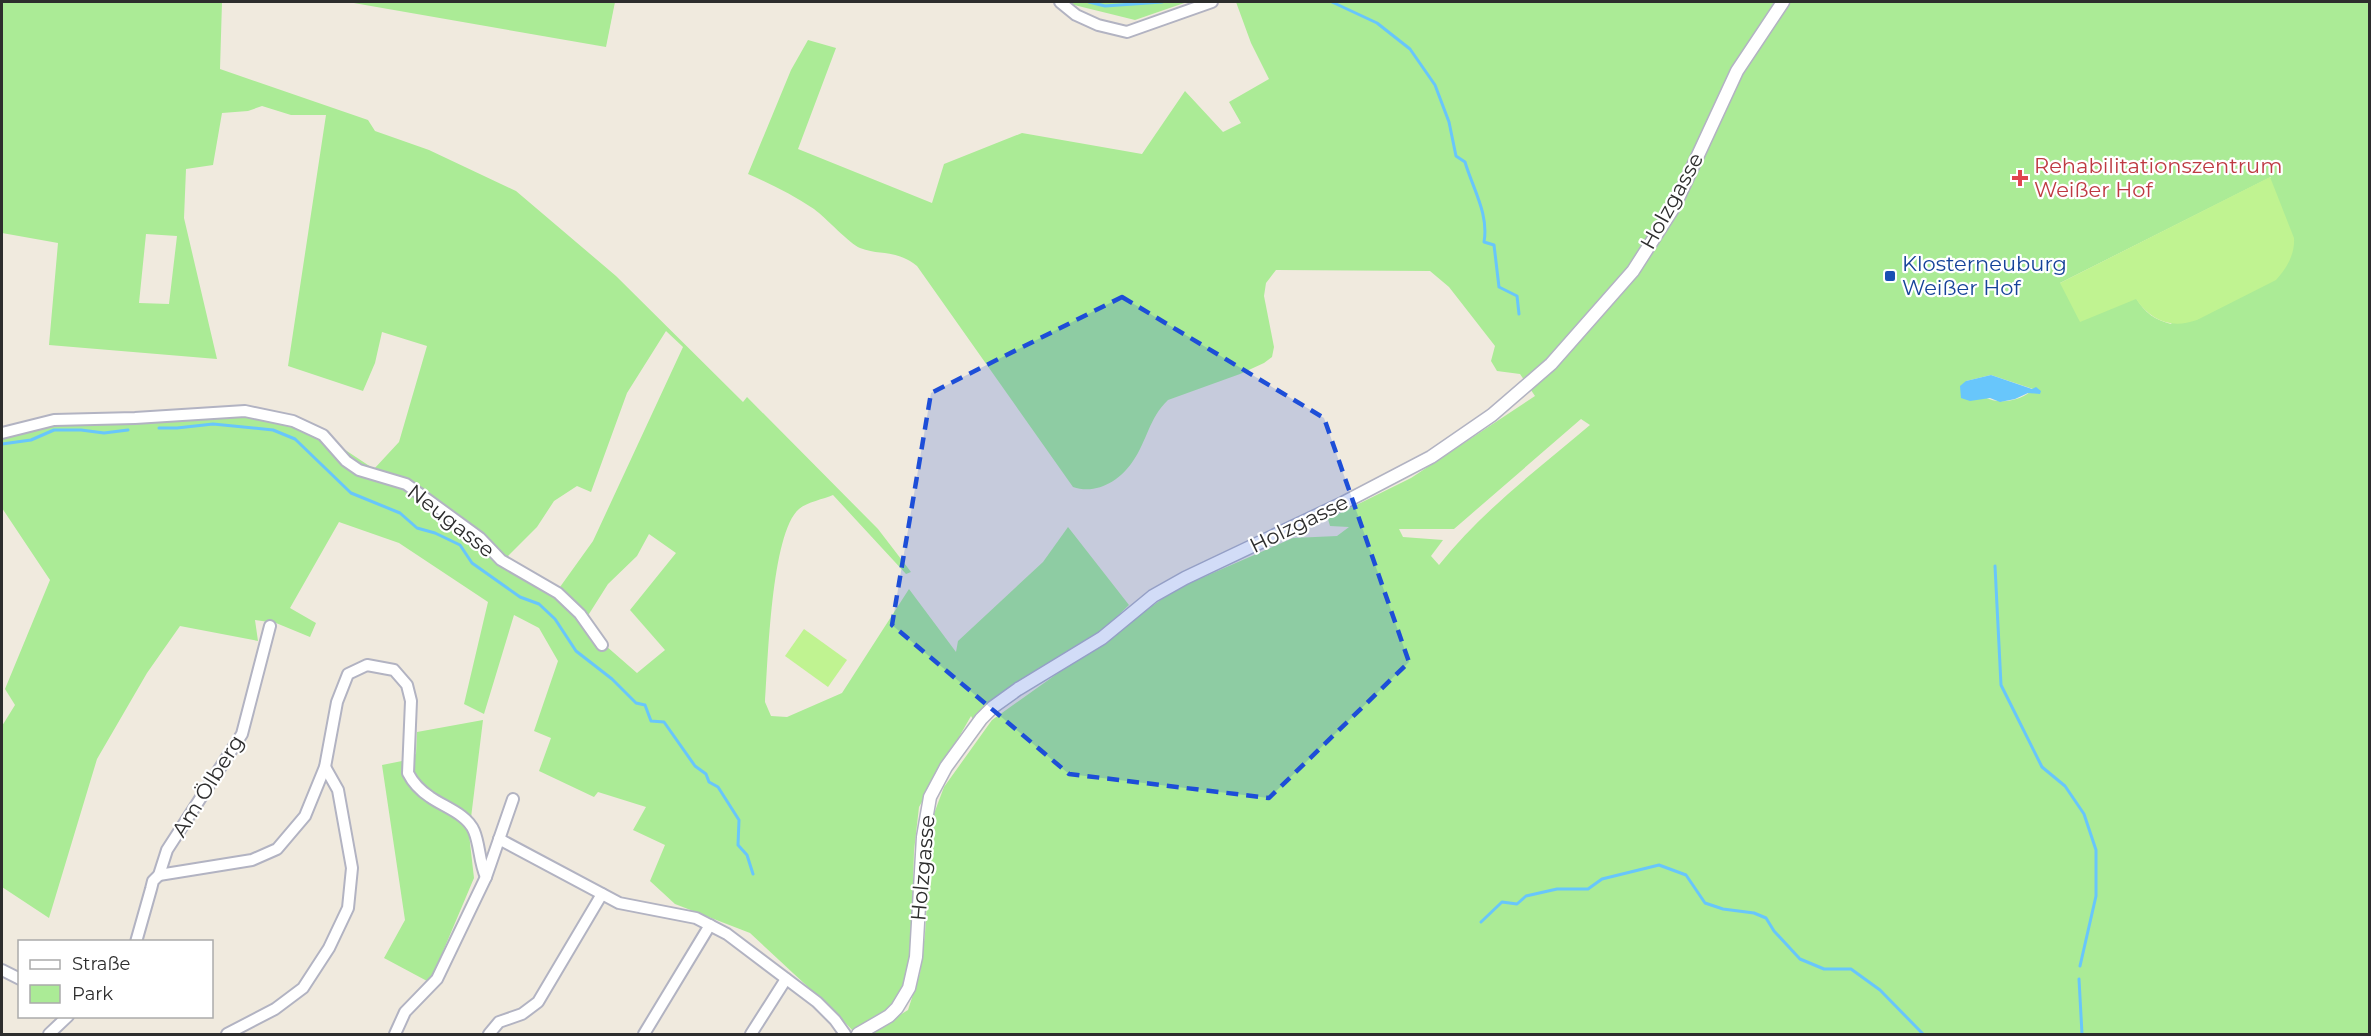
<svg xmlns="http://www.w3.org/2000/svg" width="2371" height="1036" font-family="Montserrat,sans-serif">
<rect width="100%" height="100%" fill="#f0eade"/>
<g fill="#abeb96" fill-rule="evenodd">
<path d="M2,2H222L220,69L368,120L375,131L429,150L516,191L616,276L743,402L747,397L878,529L911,572L906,574L833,495C824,499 807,502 799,509C771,533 768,662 765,702L771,716L787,717L842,693L909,589L956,652L958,641L1043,562L1068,527L1129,605C1083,651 1027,685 974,721L971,716L919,807L914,851L911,953L905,987L894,1005L880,1017L854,1032L835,1012L750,933L675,904L650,881L665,845L633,830L646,807L598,792L594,797L539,771L551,738L534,731L558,661L539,628L514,615L484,714L464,704L488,602L399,543L339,522L290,608L316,623L310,637L276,623L255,620L258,641L180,626L147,673L97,759L49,918L2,887V726L15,705L5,689L50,580L2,508V428L246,410L303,422L374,469L399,442L427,346L382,332L375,363L363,391L288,366L326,115H291L262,106L248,111L222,113L213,165L186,169L184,218L217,359L49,345L58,243L2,233ZM146,234L177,236L169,304L139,303ZM666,331L683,347L593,541L560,587L534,576L507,557L537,527L554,501L577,486L591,492L627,393ZM649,534L676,553L630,610L665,650L637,673L582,625L608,584L637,556Z"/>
<path d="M348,2H615L606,47Z"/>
<path d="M1062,2H1187L1135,20Z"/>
<path d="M1236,2H2369V1034H869L908,1010L920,973L925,934L932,819L944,787L992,720L1176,589L1293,538L1337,536L1349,527L1330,526L1328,519L1411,478L1535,396L1520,374L1497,371L1491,361L1495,346L1449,287L1430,271L1276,270L1266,283L1264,296L1274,347L1272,357L1264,363L1240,374L1168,400C1149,418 1147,441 1133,461C1120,481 1096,495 1073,487L917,266C896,249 881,256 860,248C850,244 826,218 814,209C793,195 771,184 748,174L791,70L808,40L836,48L798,149L932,203L944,164L1022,133L1142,154L1185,91L1223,132L1241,123L1229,102L1269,79L1251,43ZM2271,177L2171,324C2155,320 2145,313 2136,298L2060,283ZM1991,375L2033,389C2022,401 2000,405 1984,397C1978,394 1972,386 1966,381ZM1581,419L1590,425C1538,469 1482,511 1439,565L1431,556L1443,540L1403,537L1399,529H1454Z"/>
<path d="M483,720L469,834L474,878L433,975L427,981L384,958L405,920L382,765L402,761L416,754L417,732Z"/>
</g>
<g fill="#c0f391">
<path d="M2270,177L2294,238C2295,254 2287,268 2276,280L2197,320C2171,329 2151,321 2136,299L2080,322L2060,283Z"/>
<path d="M804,629L847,660L828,687L785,656Z"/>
</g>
<path fill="#68c6fb" d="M1991,375L2032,389L2036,387L2041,391L2040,394L2028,393L2015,399L2000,402L1990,398L1970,401L1961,398L1960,386L1966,381Z"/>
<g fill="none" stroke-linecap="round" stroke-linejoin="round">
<g stroke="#68c6fb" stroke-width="3">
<path d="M1089,2L1105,6L1162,2"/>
<path d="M1332,2L1377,23L1410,49L1435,85L1449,122L1456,156L1465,162C1473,189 1489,214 1484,242L1494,245L1499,287L1517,296L1519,314"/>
<path d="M159,428H177L213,424L273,430L295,439L351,493L400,513L417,528L435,533L460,545L472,563L520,597L539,604L555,619L576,651L612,679L636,703L645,705L651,721L664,722L695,766L706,774L709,782L718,787L739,820L738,845L747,855L753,874"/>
<path d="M2,444L31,440L54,430H81L104,433L128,430"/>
<path d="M1995,566L2001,685L2042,767L2065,786L2084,814L2096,850V896L2080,966"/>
<path d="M1481,922L1502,902L1517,904L1526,896L1557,889H1588L1602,879L1659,865L1686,875L1705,903L1723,909L1754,913L1766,918L1774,931L1800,959L1824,969H1851L1880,990L1923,1034"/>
<path d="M2079,979L2082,1034"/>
</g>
<g stroke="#b2b3c2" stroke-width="14">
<g id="minor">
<path d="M1060,2L1076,15L1098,25L1127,32L1212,2"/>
<path d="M2,433L54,420L135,418L245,411L293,421L323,435L346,461L359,470L406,484L480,538L501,560L558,593L580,614L602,645"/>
<path d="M499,839L619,903L696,918L727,934L817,1002L835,1020L845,1034"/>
<path d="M159,875L252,860L277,849L305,816L325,767L337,702L348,674L367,665L394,670L407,685L411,701L408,773C413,783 421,791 430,797C444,807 467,814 474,831C480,845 479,862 486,877"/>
<path d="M136,942L151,889L153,881L159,875L167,850L242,734L270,626"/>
<path d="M2,970L20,979"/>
<path d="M49,1034L68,1016"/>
<path d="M227,1034L275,1009L303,988L329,948L348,908L352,868L338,790L325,767"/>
<path d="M395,1034L405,1012L437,979L486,877L513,799"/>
<path d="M489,1034L499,1022L522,1014L538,1002L602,894"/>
<path d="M644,1034L710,925"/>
<path d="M751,1034L786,979"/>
</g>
</g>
<g stroke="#b2b3c2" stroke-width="15">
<path id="tertiary" d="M858,1034L889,1016L897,1008L909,988L916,957L923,837L930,797L946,767L981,719L993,707L1018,689L1102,638L1153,596L1185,578L1343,503L1431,457L1492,415L1551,364L1633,271L1674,207L1737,71L1783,2"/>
</g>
<use href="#minor" stroke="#fff" stroke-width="10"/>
<use href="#tertiary" stroke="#fff" stroke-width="12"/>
</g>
<path fill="#1d4ed8" fill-opacity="0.2" stroke="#1d4ed8" stroke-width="4.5" stroke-dasharray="12 8" stroke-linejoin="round" d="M1122,297L1324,418L1409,662L1269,798L1069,774L892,625L931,393Z"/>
<path fill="#e0444e" stroke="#fff" stroke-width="2" d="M2017 169h6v6h6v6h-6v6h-6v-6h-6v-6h6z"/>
<rect fill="#1a4fb4" stroke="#fff" stroke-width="2" x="1884" y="270" width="12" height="12" rx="3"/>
<g text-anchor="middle" stroke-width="4.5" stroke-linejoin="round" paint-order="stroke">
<g font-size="21" fill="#be3a42" stroke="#fff" text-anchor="start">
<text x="2034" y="173">Rehabilitationszentrum<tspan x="2034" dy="24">Weißer Hof</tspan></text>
</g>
<g font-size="21" fill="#2d2d2d" stroke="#fff">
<text transform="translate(1672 201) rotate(-61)" y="7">Holzgasse</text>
<text transform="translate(451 521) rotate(38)" y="7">Neugasse</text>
<text transform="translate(1299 524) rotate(-26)" y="7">Holzgasse</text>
<text transform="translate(208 786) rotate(-58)" y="7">Am Ölberg</text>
<text transform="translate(923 868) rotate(-85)" y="7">Holzgasse</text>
</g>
<g font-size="21" fill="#164399" stroke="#fff" text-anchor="start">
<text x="1902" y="271">Klosterneuburg<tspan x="1902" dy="24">Weißer Hof</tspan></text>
</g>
</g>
<rect width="2371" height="1036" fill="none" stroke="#2d2d2d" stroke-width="6"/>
<rect x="18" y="940" width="195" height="78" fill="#ffffff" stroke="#ababab" stroke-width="1.5"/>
<rect x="30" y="960" width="30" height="9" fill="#ffffff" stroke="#ababab" stroke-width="1.5"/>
<text x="72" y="970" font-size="18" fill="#2d2d2d">Straße</text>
<rect x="30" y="985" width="30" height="18" fill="#abeb96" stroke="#ababab" stroke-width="1.5"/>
<text x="72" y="1000" font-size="18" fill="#2d2d2d">Park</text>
</svg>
